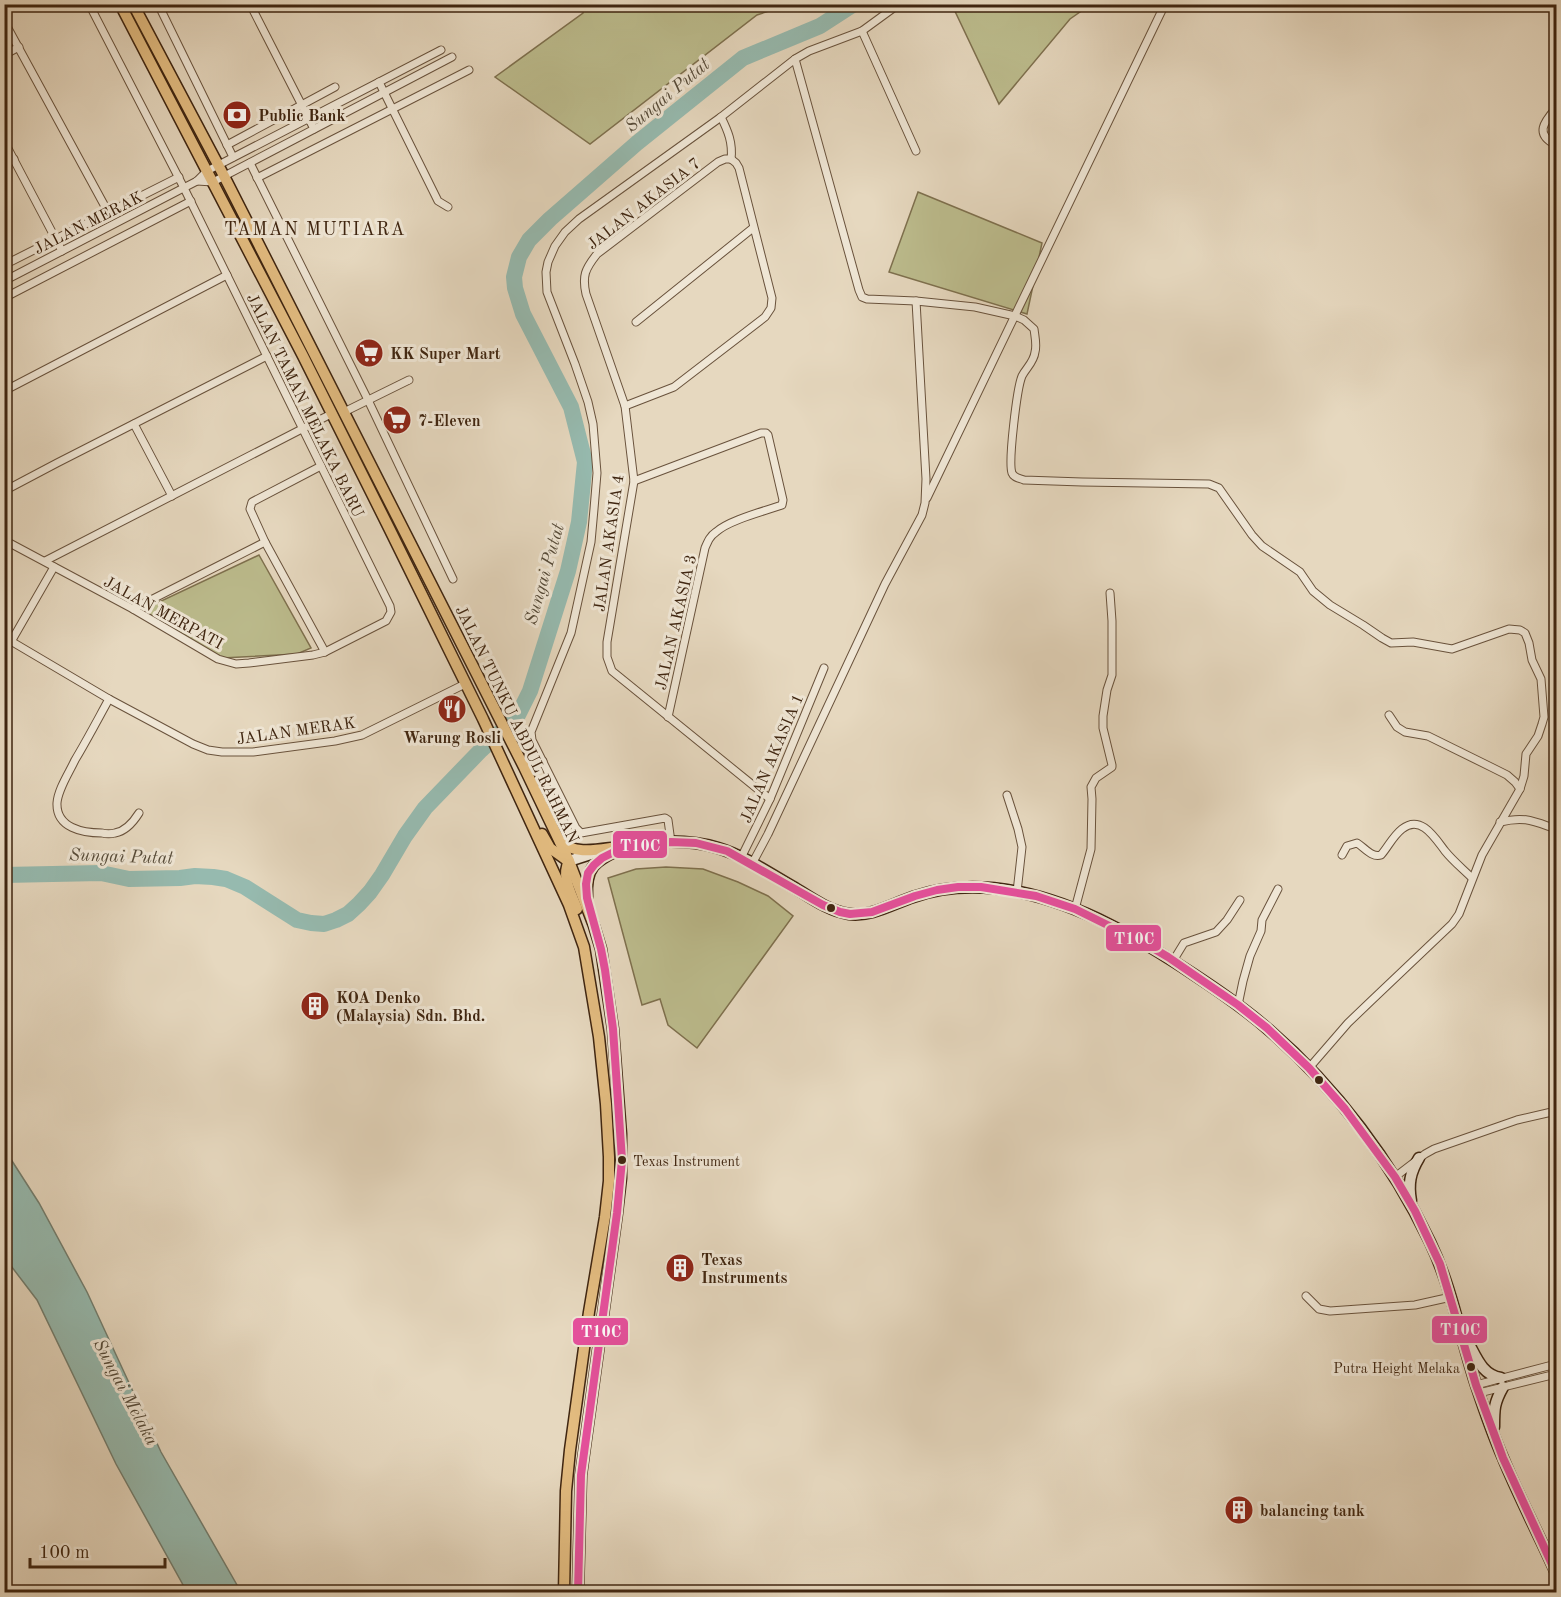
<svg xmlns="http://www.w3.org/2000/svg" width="1561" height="1597" font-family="'Old Standard TT',serif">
<rect width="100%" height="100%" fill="#e6d8bf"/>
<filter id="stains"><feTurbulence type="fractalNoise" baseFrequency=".00333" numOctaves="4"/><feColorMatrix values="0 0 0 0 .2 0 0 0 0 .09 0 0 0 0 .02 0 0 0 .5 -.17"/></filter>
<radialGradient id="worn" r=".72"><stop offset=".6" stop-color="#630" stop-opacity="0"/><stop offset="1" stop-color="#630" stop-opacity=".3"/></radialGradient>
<g fill="#bcbc8d" stroke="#7e704e" stroke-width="1.5">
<path d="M584,5V4L787,5L757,15L590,144L495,77L583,13Z"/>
<path d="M952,5H1090L1070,19L999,104Z"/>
<path d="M918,192L1042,243L1027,314L889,272Z"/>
<path d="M259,555L311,648L297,654L222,658L142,610Z"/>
<path d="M666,867L703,869L738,882L768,896L793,916L697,1048L668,1025L660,999L642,1005L608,878L636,869Z"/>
</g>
<path fill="#96baaf" stroke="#737e6f" stroke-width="1.5" d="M5,1150L39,1203L87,1292L161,1452L241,1592H187L116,1464L37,1300L5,1258Z"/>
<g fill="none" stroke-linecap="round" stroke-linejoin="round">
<path stroke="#96baaf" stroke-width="16" d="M4,875L101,873L129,879L180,878L195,876L213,877L226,879L245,887L297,920L311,923L324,924L336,920L348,914L359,904L370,892L382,875L405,836L425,808L481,750L517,717L530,691L568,571L579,522L585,462L571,407L523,314L515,288L514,277L519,257L529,240L550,219L637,143L743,58L820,26L854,4"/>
<g stroke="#69523c" stroke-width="9">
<g id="street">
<path d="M158,4L233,157"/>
<path d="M250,4L314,129"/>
<path d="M4,21L108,212"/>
<path d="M862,31L916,151"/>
<path d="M4,55L19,47"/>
<path d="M795,59L859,290L862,297L867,299L916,301L975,307L1015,316L1024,320L1034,329C1035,337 1037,345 1035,352C1034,362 1026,368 1022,376C1017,388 1008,462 1012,473C1014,478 1019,478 1024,480L1082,482L1209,484L1219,488L1252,535L1262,546L1300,572L1313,591L1330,605L1363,625L1382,638L1391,643L1413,642L1452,649L1509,629L1520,630L1525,633L1529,643L1532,660L1541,679L1544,717L1542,724L1538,736L1526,754L1524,776L1520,789L1482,855L1459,914L1452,924L1372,1000L1348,1023L1309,1068"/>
<path d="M379,82L438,201L448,207"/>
<path d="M1556,108C1544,122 1534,134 1556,145"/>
<path d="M721,117C728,131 733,143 731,159"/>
<path d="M4,141L62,251"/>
<path d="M227,145L335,87"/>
<path d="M731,159H725L718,162L597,254C585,269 582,276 586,294L625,406L634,481L607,642V657L612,671L770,799"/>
<path d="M4,163L14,159"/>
<path d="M250,163L368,400L453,579"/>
<path d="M257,178L469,70"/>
<path d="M197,181L213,182L452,57"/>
<path d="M4,265L179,177"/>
<path d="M4,281L197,181L207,171L441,50"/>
<path d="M4,298L191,201"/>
<path d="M636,322L753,228"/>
<path d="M4,391L227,275"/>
<path d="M625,406L674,387L765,317L771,308L772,298L739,168L736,163L731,159"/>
<path d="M344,412L409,380"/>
<path d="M134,424L172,496"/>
<path d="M321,466L252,502L250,509L265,542L325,652"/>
<path d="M634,481L761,433H766L768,435L783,500L782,505C765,511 729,520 716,532C710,536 708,541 705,548L668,717"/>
<path d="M4,491L57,463L267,356"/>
<path d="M927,498L1165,4"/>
<path d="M4,540L133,609L218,659L236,664L249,663L313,655L325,652L386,621L391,612L390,606L184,188L89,4"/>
<path d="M45,561L331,414"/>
<path d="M133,609L265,542"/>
<path d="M4,637L109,699L193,744L208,750L222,752H253L335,741L362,735L465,684"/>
<path d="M12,640L54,567"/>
<path d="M109,699C98,719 87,740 75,760C69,773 58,789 57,803C56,828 83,833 102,833C106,834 111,834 115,833C126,831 134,821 139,813"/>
<path d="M1389,715L1397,727L1405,732L1428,736L1491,767L1507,775L1515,782L1520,789"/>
<path d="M524,767L543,761"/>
<path d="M1007,795L1018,829L1022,847L1017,892"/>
<path d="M1500,822C1525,816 1533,821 1556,829"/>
<path d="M671,842L668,820L665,818L581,833L576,828L532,740L531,732L571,633L591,542L594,509L597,473L593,424L588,402L575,364L547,292L546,272L548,262L555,246L565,232L579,219L721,117L795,59L809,51L862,31L899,4"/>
<path d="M1342,855L1347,846L1357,843C1365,848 1372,858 1381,855C1388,847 1393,836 1402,829C1421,814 1435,838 1445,851C1453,861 1463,869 1472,878"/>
<path d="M741,858L770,799L824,668"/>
<path d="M752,864L768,834L885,584L922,515L925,503L926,479L916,301"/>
<path d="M1075,909L1091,849L1092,799L1091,787L1096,778L1112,767V765L1103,728V716L1107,690L1112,675V621L1110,593"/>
<path d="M1173,961L1184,943L1216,932L1227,920L1240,900"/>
<path d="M1238,1005L1243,981L1250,956L1261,931L1262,920L1278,889"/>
<path d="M1395,1177L1425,1154L1434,1149L1517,1120L1556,1111"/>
<path d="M1306,1296L1319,1309L1330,1311L1415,1305L1451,1297"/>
<path d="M1476,1385L1556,1364"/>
<path d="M1479,1393L1556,1374"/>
</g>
</g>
<g stroke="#3f2510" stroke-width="13">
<g id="secondary">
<path d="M618,847C650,841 686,838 718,848C745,856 770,874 795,888C811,898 829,911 849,914C871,917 892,904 913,897C947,885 983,885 1019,892C1082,905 1140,939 1193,974C1219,991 1245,1009 1269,1030C1336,1088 1392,1162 1430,1242C1452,1288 1461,1340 1477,1388C1485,1412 1493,1435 1503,1458C1519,1497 1539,1535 1556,1573"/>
<path d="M569,861L597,852"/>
<path d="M1411,1201C1408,1184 1410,1173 1419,1158"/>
<path d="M1469,1344C1477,1359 1483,1375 1501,1378"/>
<path d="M1494,1427C1494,1409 1494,1403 1503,1387"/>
</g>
</g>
<g stroke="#3f2510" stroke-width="13">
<g id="primary">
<path d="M120,4L303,356L389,528L483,719L569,905L584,947L599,1037L606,1104L609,1157V1181L605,1217L589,1312L570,1450L566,1491L564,1592"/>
<path d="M133,4L224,176L524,767L569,861L594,926L601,949L613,1029L621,1134V1178L617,1213L581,1475L578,1592"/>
<path d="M542,834L550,848L568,861"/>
<path d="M560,841C575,856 600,849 619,847"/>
<path d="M569,861C561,877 571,893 577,909"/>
<path d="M587,897C585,862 599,860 626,846"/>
</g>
</g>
<use href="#street" stroke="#efe6d5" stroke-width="7"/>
<use href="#secondary" stroke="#efe6d5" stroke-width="10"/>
<use href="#primary" stroke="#e3bc80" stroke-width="10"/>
<g stroke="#efe6d5" stroke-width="12">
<path id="bus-1" d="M578,1592L581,1475L617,1213L622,1160L613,1029L605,970L601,949L587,898L586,884L588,873L594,865L602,858L626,846L671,842L696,843L727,851L823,905L840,912L850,914L872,912L915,896L937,890L958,887H981L1036,896L1075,909L1146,944L1168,957L1238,1005L1267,1028L1309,1068L1345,1109L1395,1177L1415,1211L1440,1264L1476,1385L1503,1458L1556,1573"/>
</g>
<use href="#bus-1" stroke="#e6509d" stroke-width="8"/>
</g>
<defs>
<g id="bank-disc" transform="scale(1.5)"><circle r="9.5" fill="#8f2418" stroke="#efe6d5"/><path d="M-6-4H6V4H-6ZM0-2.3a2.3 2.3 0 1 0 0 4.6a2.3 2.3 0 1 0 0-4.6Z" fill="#fff"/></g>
<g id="supermarket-disc" transform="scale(1.5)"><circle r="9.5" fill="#8f2418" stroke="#efe6d5"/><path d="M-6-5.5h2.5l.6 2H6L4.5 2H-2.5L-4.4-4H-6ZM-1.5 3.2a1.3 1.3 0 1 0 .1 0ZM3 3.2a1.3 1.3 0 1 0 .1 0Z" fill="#fff"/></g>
<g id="restaurant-disc" transform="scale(1.5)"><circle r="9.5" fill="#8f2418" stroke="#efe6d5"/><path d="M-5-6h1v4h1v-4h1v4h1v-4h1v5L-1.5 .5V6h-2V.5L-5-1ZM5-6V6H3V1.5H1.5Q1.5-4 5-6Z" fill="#fff"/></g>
<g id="building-disc" transform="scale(1.5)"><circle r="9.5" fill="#8f2418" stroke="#efe6d5"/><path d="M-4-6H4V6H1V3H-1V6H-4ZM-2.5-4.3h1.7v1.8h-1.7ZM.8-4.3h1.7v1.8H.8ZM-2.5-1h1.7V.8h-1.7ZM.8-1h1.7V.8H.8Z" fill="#fff"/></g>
</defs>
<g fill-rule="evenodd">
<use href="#bank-disc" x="237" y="115"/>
<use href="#supermarket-disc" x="369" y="353"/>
<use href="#supermarket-disc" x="397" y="420"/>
<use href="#restaurant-disc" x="452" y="709"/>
<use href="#building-disc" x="315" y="1006"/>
<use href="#building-disc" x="680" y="1268"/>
<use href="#building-disc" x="1239" y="1510"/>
</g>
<g fill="#3f2510" stroke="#efe6d5" stroke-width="2">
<circle cx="831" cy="908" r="5"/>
<circle cx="1319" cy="1080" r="5"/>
<circle cx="622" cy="1160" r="5"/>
<circle cx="1471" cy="1367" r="5"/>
</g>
<g text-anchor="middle" stroke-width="6" stroke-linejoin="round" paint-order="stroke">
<g font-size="14" fill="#3f2510" stroke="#efe6d5" text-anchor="start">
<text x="633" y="1166">Texas Instrument</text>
<text x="1460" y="1373" text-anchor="end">Putra Height Melaka</text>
</g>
<g font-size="16" font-weight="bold" fill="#3f2510" stroke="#efe6d5" text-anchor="start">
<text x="258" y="121">Public Bank</text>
<text x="390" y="359">KK Super Mart</text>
<text x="418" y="426">7-Eleven</text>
<text x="452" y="743" text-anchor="middle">Warung Rosli</text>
<text x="336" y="1003">KOA Denko<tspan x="336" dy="18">(Malaysia) Sdn. Bhd.</tspan></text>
<text x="701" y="1265">Texas<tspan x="701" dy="18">Instruments</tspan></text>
<text x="1260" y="1516">balancing tank</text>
</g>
<g font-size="16" fill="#3f2510" stroke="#efe6d5">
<text transform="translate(643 203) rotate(-38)" y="6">JALAN AKASIA 7</text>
<text transform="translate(88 222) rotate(-27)" y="6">JALAN MERAK</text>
<text transform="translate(306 405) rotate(64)" y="6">JALAN TAMAN MELAKA BARU</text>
<text transform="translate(608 543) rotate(-82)" y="6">JALAN AKASIA 4</text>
<text transform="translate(164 612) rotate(29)" y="6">JALAN MERPATI</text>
<text transform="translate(675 622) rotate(-77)" y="6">JALAN AKASIA 3</text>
<text transform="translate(518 724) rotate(64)" y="6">JALAN TUNKU ABDUL RAHMAN</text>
<text transform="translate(296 730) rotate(-8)" y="6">JALAN MERAK</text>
<text transform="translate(771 758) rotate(-67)" y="6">JALAN AKASIA 1</text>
</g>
<g font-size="18" font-style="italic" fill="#554a38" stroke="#efe6d5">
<text transform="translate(667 95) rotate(-40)" y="6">Sungai Putat</text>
<text transform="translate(544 574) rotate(-74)" y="6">Sungai Putat</text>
<text transform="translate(121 856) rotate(2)" y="6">Sungai Putat</text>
<text transform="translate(126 1392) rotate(62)" y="6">Sungai Melaka</text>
</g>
<g font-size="18" letter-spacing="1.5" fill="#3f2510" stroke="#efe6d5">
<text x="315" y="235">TAMAN MUTIARA</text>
</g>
</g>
<g stroke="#efe6d5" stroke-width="2">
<rect x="612" y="830" width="56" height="29" rx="6" fill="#e6509d"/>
<rect x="1105" y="924" width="57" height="28" rx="6" fill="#e6509d"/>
<rect x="1431" y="1315" width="57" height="29" rx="6" fill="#e6509d"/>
<rect x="572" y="1317" width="57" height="29" rx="6" fill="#e6509d"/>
</g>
<g font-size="16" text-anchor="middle" font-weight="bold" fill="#fff">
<text x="640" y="851">T10C</text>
<text x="1134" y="944">T10C</text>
<text x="1460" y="1335">T10C</text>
<text x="601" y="1337">T10C</text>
</g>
<rect width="1561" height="1597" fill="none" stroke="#e6d8bf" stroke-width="24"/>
<rect x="6" y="6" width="1549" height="1585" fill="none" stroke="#3f2510" stroke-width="3"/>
<rect x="12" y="12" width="1537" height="1573" fill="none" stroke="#3f2510" stroke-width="1.5"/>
<path d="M30 1558v9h135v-9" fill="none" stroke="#3f2510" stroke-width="3"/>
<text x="39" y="1558" font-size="18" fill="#3f2510" stroke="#efe6d5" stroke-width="4.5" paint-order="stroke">100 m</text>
<rect width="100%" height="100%" filter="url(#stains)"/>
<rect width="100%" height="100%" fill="url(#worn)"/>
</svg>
